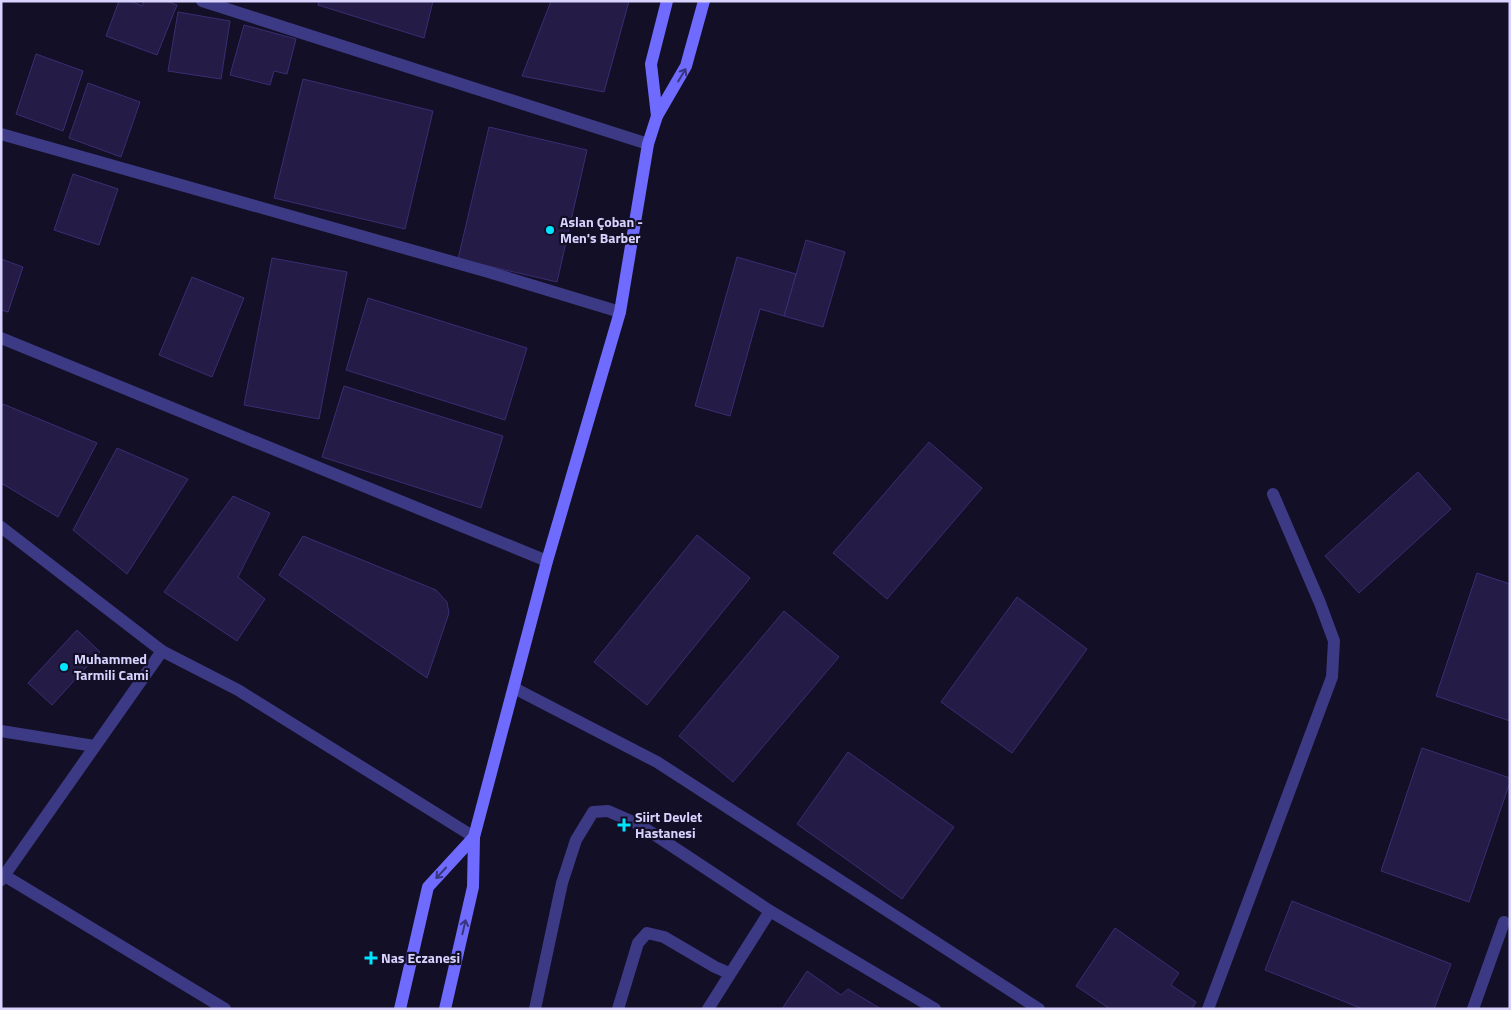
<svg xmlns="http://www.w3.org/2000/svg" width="1511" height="1010" font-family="'Titillium Web',sans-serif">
<rect width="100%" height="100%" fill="#130f26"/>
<g fill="#241b47" stroke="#3b2d73">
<path d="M119,1H131L142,6L144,1H167L177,5L157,55L106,36Z"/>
<path d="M319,1H433L424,38L318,5Z"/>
<path d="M551,1H629L604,92L522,76Z"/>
<path d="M178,12L230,21L221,79L168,71Z"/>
<path d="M244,25L296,39L287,74L274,71L270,85L230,75Z"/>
<path d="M36,54L83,71L63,131L16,114Z"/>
<path d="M303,79L433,111L405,229L274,198Z"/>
<path d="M88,83L140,102L121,157L69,138Z"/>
<path d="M489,127L587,150L557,282L458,259Z"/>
<path d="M73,174L118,189L99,245L54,230Z"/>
<path d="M806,240L845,252L823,327L784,316Z"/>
<path d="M737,257L796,274L784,316L760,309L730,416L695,406Z"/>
<path d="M272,258L347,272L319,419L244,405Z"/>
<path d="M1,259L23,267L8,312L1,310Z"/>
<path d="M192,277L244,298L212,377L159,355Z"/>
<path d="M368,298L527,348L505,420L346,370Z"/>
<path d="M344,386L503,436L481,508L322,457Z"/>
<path d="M3,404L97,443L58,517L1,483V408Z"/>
<path d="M929,442L982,488L887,599L833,553Z"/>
<path d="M117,448L188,479L127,574L73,530Z"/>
<path d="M1418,472L1451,509L1359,593L1325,556Z"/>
<path d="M233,496L270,513L238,577L265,599L237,641L164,592Z"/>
<path d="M697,535L750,578L647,705L594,662Z"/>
<path d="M303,536L436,590L447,602L449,613L427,678L279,575Z"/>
<path d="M1477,573L1510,584V721L1436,696Z"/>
<path d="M1017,597L1087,649L1012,753L941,702Z"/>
<path d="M784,611L839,657L733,782L679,736Z"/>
<path d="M77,630L100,652L52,705L28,683Z"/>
<path d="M1422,748L1510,778V782L1469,902L1381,871Z"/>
<path d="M848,752L954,827L902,899L797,824Z"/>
<path d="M1292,901L1451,964L1434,1009H1363L1265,970Z"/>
<path d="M1115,928L1179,973L1171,985L1196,1002L1192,1009H1110L1076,986Z"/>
<path d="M807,971L841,995L848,989L881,1009H782Z"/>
</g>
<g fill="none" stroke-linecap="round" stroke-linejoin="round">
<g stroke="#3d3a85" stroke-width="12">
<path d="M535,1009L562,883L576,840L593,812L608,811L640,825L770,911L935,1009"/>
<path d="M618,1009L638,943L647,933L664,937L715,967L729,973"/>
<path d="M708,1009L770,911"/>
</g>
<g stroke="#3d3a85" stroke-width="12">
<path d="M202,1L648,144"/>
<path d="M1,134L485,271L620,312"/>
<path d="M1,338L547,561"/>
<path d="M1,527L162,651L238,690L474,837"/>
<path d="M514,688L657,762L1039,1009"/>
<path d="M1,731L94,746"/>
<path d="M5,876L225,1009"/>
<path d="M1,880L162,651"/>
<path d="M1208,1009L1332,677L1334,641L1320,603L1273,494"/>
<path d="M1473,1009L1504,922"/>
</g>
<g stroke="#6f6bff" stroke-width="12">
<path d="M657,116L651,64L667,1"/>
<path d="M400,1009L428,887L474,837"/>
<path d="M445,1009L473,887L474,837L547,561L620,312L648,144L657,116L686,66L704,1"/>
</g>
</g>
<defs><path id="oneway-shaft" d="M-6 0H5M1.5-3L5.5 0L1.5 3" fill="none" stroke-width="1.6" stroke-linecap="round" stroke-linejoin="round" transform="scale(1.25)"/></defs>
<g stroke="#38347d">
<use href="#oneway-shaft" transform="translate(682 75) rotate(-59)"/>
<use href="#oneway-shaft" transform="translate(441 873) rotate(133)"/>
<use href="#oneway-shaft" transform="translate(464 927) rotate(-77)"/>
</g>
<g fill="#00e5ff" stroke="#130f26" stroke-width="2">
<circle cx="550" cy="230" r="5"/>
<circle cx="64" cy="667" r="5"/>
<path d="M621.5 817.5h5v5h5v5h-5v5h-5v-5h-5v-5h5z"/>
<path d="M368.5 950.5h5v5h5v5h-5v5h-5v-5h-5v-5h5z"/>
</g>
<g text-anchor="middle" stroke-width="4.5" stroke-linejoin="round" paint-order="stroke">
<g font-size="14" font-weight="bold" fill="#d9d4ff" stroke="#130f26" text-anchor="start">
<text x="560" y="227">Aslan Çoban -<tspan x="560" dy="16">Men's Barber</tspan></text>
<text x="74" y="664">Muhammed<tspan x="74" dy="16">Tarmili Cami</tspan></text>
<text x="635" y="822">Siirt Devlet<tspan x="635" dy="16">Hastanesi</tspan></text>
<text x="381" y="963">Nas Eczanesi</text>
</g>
</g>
<rect width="1511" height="1010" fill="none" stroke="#d9d4ff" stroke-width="5"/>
</svg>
